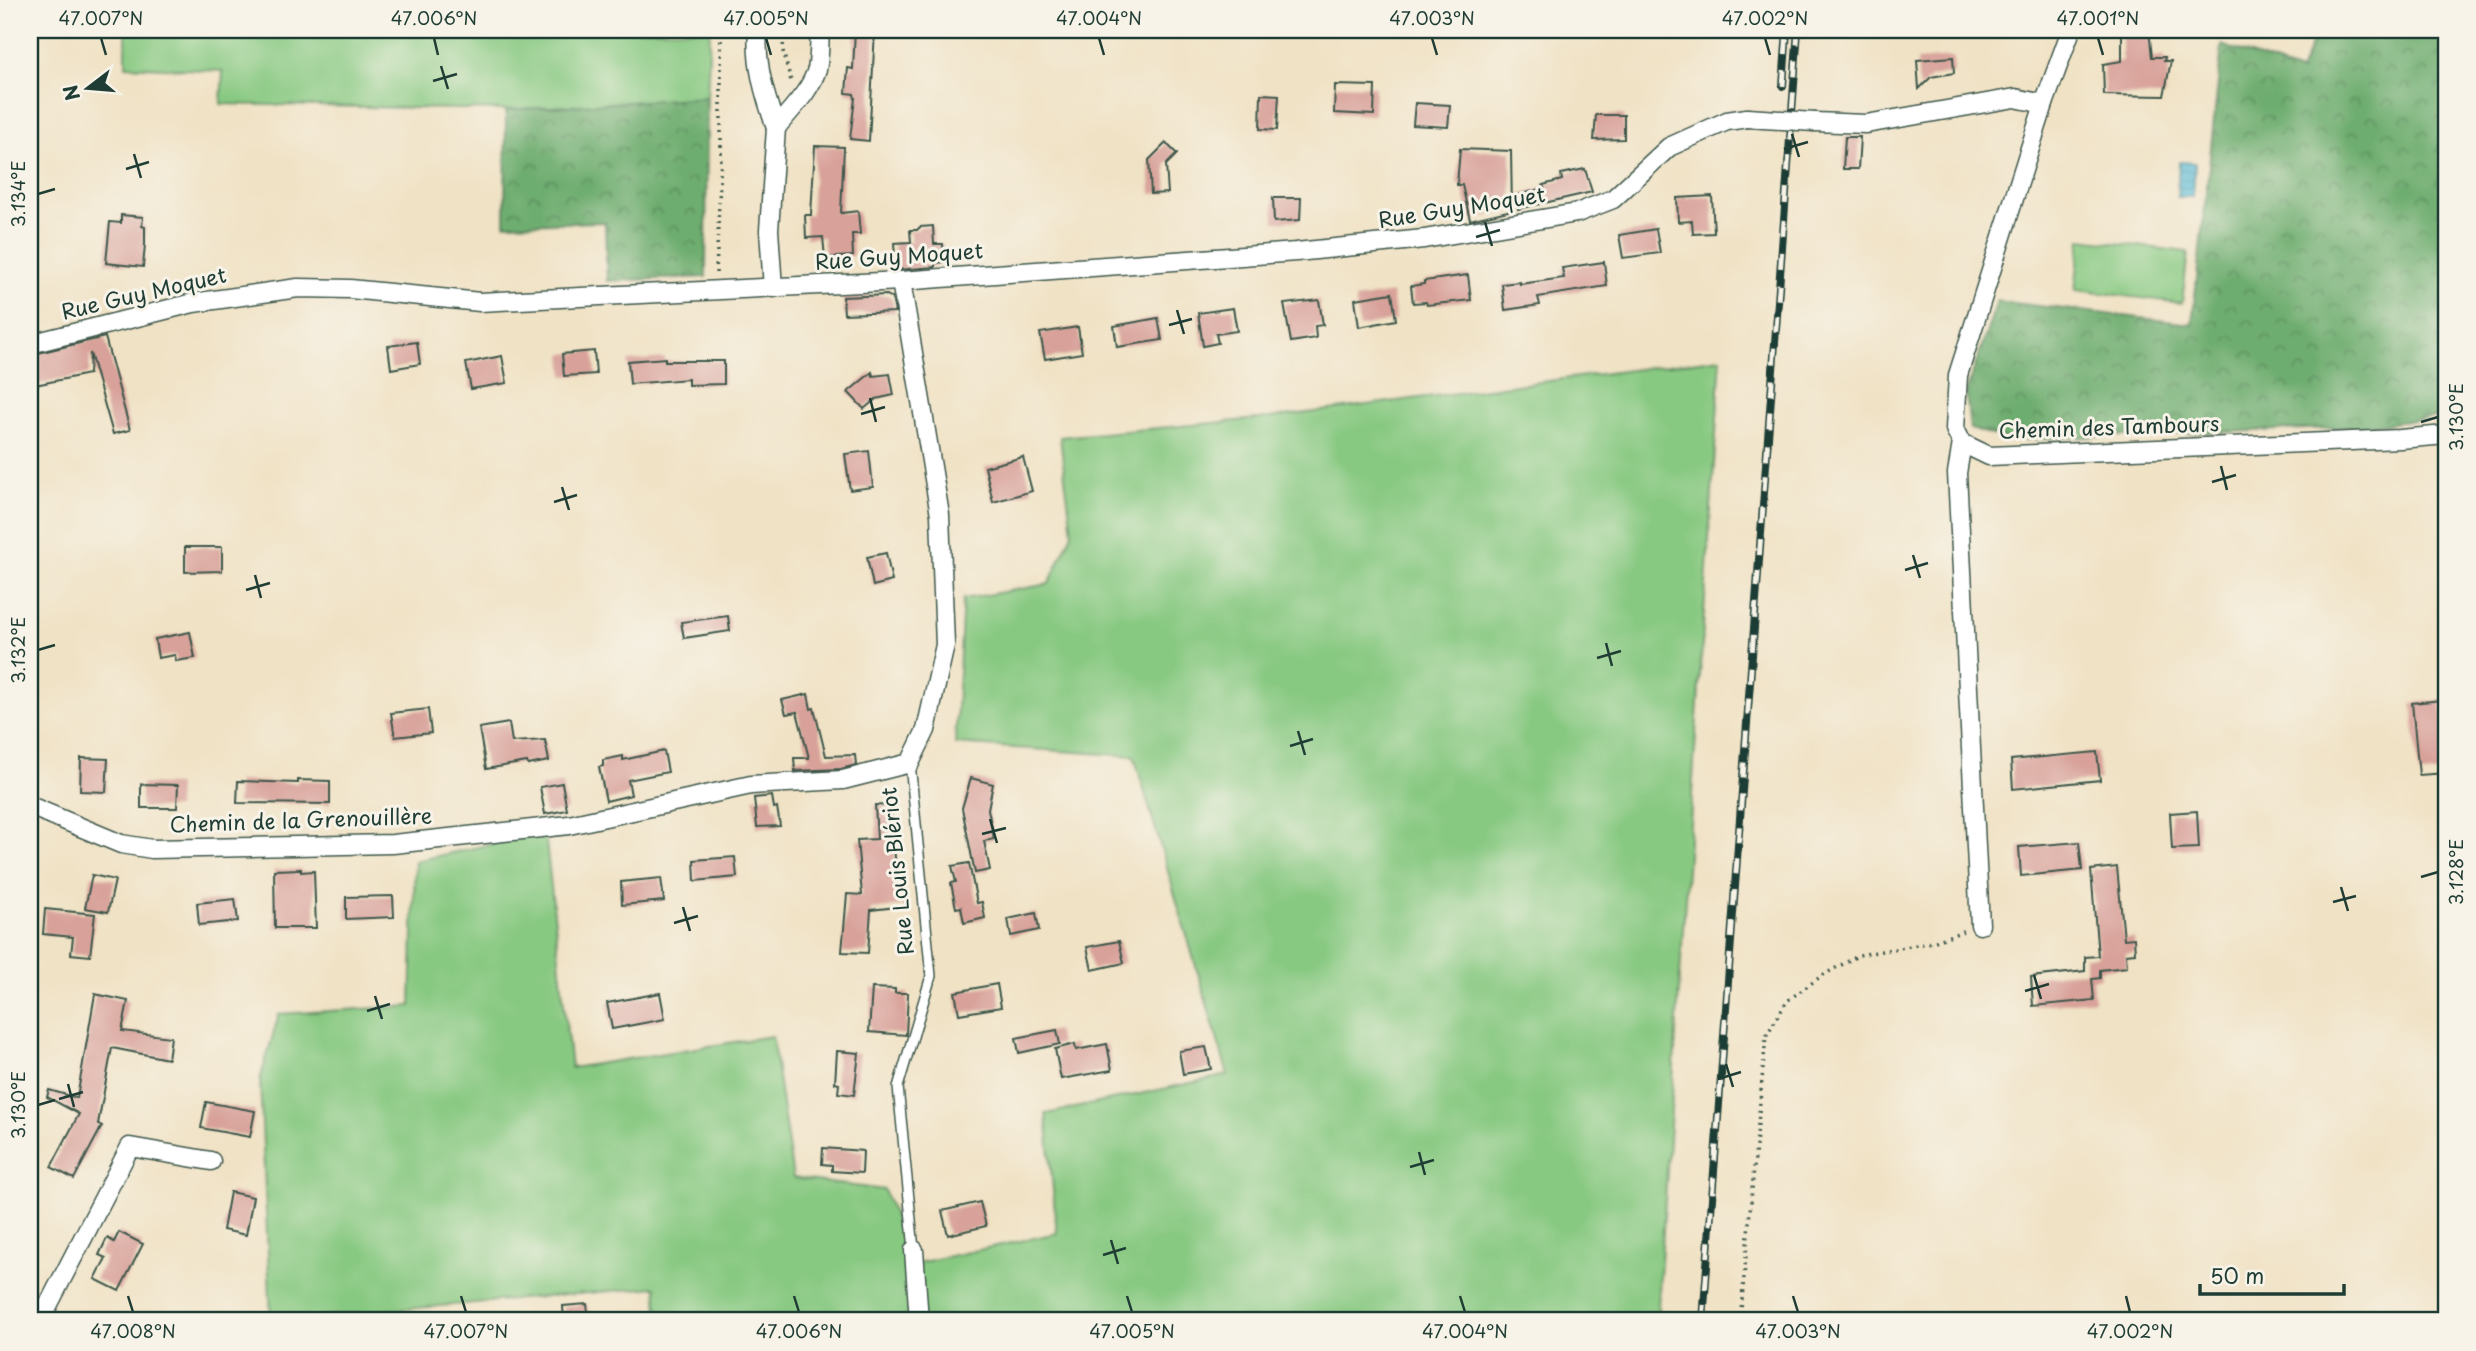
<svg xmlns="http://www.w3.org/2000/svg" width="2476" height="1351" font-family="'Playpen Sans',sans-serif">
<defs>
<pattern id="forest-crowns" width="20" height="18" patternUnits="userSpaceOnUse" patternTransform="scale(1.75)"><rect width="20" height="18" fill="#6ead70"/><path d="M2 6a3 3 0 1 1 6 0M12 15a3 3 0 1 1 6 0" fill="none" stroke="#5a8e5d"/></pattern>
<pattern id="water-rules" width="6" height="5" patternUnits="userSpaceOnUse" patternTransform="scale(1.75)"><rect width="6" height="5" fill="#57bad5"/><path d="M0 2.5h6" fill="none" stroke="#4798ae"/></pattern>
</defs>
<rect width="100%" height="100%" fill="#f7f3e8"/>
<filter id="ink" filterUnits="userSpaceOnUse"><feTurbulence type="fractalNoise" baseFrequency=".0143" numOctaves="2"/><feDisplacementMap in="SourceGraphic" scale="14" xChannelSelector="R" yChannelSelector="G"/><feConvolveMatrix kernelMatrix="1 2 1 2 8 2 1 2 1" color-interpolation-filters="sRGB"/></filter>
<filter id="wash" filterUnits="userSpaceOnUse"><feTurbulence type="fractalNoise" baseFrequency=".00686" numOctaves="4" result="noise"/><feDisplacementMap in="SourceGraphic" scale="28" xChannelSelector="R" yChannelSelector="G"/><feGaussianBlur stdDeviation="1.57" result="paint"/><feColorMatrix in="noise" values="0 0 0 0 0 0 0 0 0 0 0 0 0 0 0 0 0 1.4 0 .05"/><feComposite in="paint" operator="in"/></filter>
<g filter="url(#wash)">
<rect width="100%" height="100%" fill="#f0e2c5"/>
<g fill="#88c982" stroke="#54835b" stroke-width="2">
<path d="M126,30H710L707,97L506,110L221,104L223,71L126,66Z"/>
<path d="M2081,239L2188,252L2182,303L2075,290Z"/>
<path d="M1721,358L1657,1321H659L656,1287L271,1321L260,1080L279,1014L411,1006L415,861L545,832L571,1068L772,1036L793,1178L884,1190L913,1264L1057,1233L1046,1114L1228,1075L1134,756L955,744L963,599L1049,584L1072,533L1060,437L1269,418Z"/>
</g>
<g fill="url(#forest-crowns)" stroke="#467552" stroke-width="2">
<path d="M2317,30H2446V416L2361,427L2011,440L1970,429L1966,393L1997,301L2192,324L2222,45L2300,72Z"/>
<path d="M707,97L706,277L607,281L605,222L505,224L506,110Z"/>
</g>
<path fill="url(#water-rules)" stroke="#3b7c84" stroke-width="2" d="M2179,162L2195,163L2193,197H2177Z"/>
<g id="blocks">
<g fill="#d8a19a">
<path d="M855,30H875L869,141L850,139L855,98L854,94L846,93L848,68L853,69Z"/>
<path d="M2122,30H2149L2152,57H2165L2164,61H2171L2164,96L2104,95L2103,64L2122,61Z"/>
<path d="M1953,57L1954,73L1931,77L1919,89L1917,60Z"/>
<path d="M1335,85L1375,86L1374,115L1334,113Z"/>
<path d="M1261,94L1279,95L1277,130L1260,129Z"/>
<path d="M1415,103L1450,105L1448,127L1413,125Z"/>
<path d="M1596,115H1624V139L1594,140Z"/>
<path d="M1845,137H1860L1858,169H1843Z"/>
<path d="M1166,143L1177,154L1166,165L1168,193L1151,194L1149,160Z"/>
<path d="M815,146L844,147L841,213L858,211L860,234H852L853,256L825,258L823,237L806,238L805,215H811Z"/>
<path d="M1460,149L1511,151L1512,210L1470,220L1462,185H1457Z"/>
<path d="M1585,169L1592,192L1518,209L1515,196L1544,188L1543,185L1562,180L1561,174Z"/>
<path d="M1712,196L1714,233L1693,234L1692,221L1678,222L1677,198Z"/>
<path d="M1273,198H1301L1300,220L1274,222Z"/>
<path d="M121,215L143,217L142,226L145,227V244L143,267L106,263L110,222L121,223Z"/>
<path d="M933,226L934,244H943L944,262L935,263V267L896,270L894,243L911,242L910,230H917L920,227Z"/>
<path d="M1656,229L1660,253L1623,258L1619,235Z"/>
<path d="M1604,262L1607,286L1538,297L1540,305L1505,310L1502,284L1520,282V284L1564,278L1562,268Z"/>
<path d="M1468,275L1471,300L1427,305L1426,302L1413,303L1411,286L1424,284V281Z"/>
<path d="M1392,293L1396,320L1359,327L1355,299Z"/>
<path d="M887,295L892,298L895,312L844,314L843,297Z"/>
<path d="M1319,300L1323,325L1315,326L1316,338L1291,342L1284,304Z"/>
<path d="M1233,308L1237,331L1216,334L1218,343L1203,346L1198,313Z"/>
<path d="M1158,318L1162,340L1117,347L1114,326Z"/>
<path d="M1078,327L1082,353L1045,359L1040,333Z"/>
<path d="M105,337L130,430L113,434L90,353L89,374L35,385L33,373L30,374V355Z"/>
<path d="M417,342L420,364L391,369L388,346Z"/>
<path d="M594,351L596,374L564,376L562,354Z"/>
<path d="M502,356L507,383L471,389L466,363Z"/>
<path d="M665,358V361H724V384L688,385V379L630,384L628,361Z"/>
<path d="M872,372L873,376L890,374L894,395L876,399L864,409L848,392Z"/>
<path d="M869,451L873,487L850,490L845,454Z"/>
<path d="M1023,457L1032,491L993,502L985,467Z"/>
<path d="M185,547H222V571L185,572Z"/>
<path d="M886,553L892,581L873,586L867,557Z"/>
<path d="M728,616L730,631L684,638L681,622Z"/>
<path d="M190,632L195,658L176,661L175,655L158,658L155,639Z"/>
<path d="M808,694L811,709L814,708L826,756L855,755L856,765L841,769L795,771L794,758H809L797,712L786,714L782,700Z"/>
<path d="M2442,700L2446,773L2419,775L2412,703Z"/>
<path d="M428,709L431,733L395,737L391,713Z"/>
<path d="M509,723L512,742L545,740L549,761L528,765L527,762L486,769L479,728Z"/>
<path d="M664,751L668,772L628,780L631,795L606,801L599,767L603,766V760L623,756V760Z"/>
<path d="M2097,752L2100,780L2013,789L2011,760Z"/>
<path d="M81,758L108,759L106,792L80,791Z"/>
<path d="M971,778L993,784L988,809L994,839L984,841L990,870L975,873L962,808Z"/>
<path d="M298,780L330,781V804L237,803L238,781L298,783Z"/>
<path d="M562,783L567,810L545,814L540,787Z"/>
<path d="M141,784L178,785L177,808H141Z"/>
<path d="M772,796L774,808L777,807L780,826L757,827L754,798Z"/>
<path d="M875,805L891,806L898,897L905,898V906L871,910L868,953L842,952L847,894L862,895L857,840L877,839Z"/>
<path d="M2197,811L2199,848L2172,849L2170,813Z"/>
<path d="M2079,842L2082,870L2021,876L2019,847Z"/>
<path d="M735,857L737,877L695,881L694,860Z"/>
<path d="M969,863L977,903L982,902L985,918L964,923L961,907L956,908L951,883L956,882L952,866Z"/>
<path d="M2117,867L2124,939L2134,938L2135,953L2126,954L2127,967L2100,970V978L2092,979L2094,1000L2033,1006L2031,977L2085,971V957L2098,956L2091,870Z"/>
<path d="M301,869V872L314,871L316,928H275L274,870Z"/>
<path d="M92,875L115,880L108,912L85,908Z"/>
<path d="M661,878L664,901L622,905L621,882Z"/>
<path d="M393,896L394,917L346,919V897Z"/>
<path d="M235,899L238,921L199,925L197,903Z"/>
<path d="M45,909L95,914L90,956L71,954L73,937L43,934Z"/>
<path d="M1036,913L1039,930L1011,936L1008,919Z"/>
<path d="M1119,941L1124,963L1092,970L1087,947Z"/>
<path d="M997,984L1001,1007L959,1014L955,992Z"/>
<path d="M872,988L895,989V993H908L906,1035L869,1032Z"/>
<path d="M660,993L665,1019L612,1029L607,1003Z"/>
<path d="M95,994L128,1001L122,1031L171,1037L168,1059L112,1048L98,1124L102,1126L74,1179L51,1167L79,1114L47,1097L49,1090L77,1098Z"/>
<path d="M1057,1030L1060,1044L1019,1053L1016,1038Z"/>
<path d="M1075,1044L1076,1050L1107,1044L1112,1070L1061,1079L1055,1049Z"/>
<path d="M1206,1047L1211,1069L1183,1074L1179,1051Z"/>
<path d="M837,1051L859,1053L854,1095L838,1093L839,1084L835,1083Z"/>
<path d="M206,1102L255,1111L250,1137L201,1128Z"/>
<path d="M823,1148L863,1151L862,1173L832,1171V1165L822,1164Z"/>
<path d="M230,1192L253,1197L246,1235L223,1230Z"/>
<path d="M980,1202L986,1226L948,1235L942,1211Z"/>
<path d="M119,1232L143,1244L119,1291L95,1279L106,1258L99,1255L107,1238L114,1242Z"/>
<path d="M587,1304L589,1321H564L563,1306Z"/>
</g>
</g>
</g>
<g filter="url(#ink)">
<use href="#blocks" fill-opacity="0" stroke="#3e564a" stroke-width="2"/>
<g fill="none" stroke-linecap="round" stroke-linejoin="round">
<g stroke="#3e564a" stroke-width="12">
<path id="lane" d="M910,763L931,976L898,1087L914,1250"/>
</g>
<g stroke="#3e564a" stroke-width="21">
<g id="street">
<path d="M758,30C755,64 765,96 776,128C791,109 810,92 817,69C820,57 819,42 820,30"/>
<path d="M2071,30L2044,104L1958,375L1955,429L1962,443L1989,456L2400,439L2446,435"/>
<path d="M1815,122L1866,124L2015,98L2044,104"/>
<path d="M773,288L769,230L776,128"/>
<path d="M30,344L193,303L298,288L350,289L480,302L901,281L1296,252L1424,239L1577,213L1613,199L1669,147L1727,121L1747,118"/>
<path d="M1962,443L1957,473L1980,925"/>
<path d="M30,806L121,844L152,849L393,844L569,825L751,785L843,780L910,763L926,730L945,645L940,515L901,281"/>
<path d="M914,1250L919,1321"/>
<path d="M40,1321L130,1147L211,1161"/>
</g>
</g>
<g stroke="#3e564a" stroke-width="3.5" stroke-dasharray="2 5" stroke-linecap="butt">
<path d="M784,30L783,51L791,81"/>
<path d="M716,273L721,155V30"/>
<path d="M1740,1321L1766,1036L1787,1001L1820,977L1859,955L1933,942L1963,931"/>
</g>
<use href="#lane" stroke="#fff" stroke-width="9"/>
<use href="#street" stroke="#fff" stroke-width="18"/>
<g stroke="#1f3d34" stroke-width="8">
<g id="rail">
<path d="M1783,86L1787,30"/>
<path d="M1703,1321L1798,30"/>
</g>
</g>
<use href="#rail" stroke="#f7f3e8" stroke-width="5" stroke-dasharray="16" stroke-linecap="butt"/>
<g stroke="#3e564a" stroke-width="21" stroke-linecap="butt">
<path id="street-bridge" d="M1747,118L1815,122"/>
</g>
<use href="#street-bridge" stroke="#fff" stroke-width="18"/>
</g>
</g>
<path fill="none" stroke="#1f3d34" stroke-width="2.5" d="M101,38L106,55M434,38L438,55M766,38L771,55M1099,38L1104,55M1432,38L1437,55M1765,38L1770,55M2098,38L2103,55M441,66L448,89M433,81L457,74M1792,134L1799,157M1784,149L1808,142M134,154L141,178M126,169L149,162M38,194L55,189M1485,222L1492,246M1476,237L1500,230M1177,310L1184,334M1169,325L1192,319M870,398L876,422M861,414L885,407M2421,422L2438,417M2221,466L2227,490M2212,482L2236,475M562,487L569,510M554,502L577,495M1913,555L1920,578M1905,570L1928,563M255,575L261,598M246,590L270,583M1606,643L1612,666M38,650L55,645M1597,658L1621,651M1298,731L1305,755M1290,746L1313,739M990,819L997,843M982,834L1006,828M2421,877L2438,872M2341,887L2348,911M2333,902L2356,896M683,907L690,931M674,923L698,916M2034,975L2041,999M2025,991L2049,984M375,996L382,1019M367,1011L390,1004M1726,1064L1733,1087M1718,1079L1741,1072M68,1084L74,1107M59,1099L83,1092M38,1105L55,1100M1419,1152L1425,1175M1410,1167L1434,1160M1111,1240L1118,1264M1103,1255L1126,1248M128,1296L133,1312M461,1296L466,1312M794,1296L799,1312M1127,1296L1132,1312M1460,1296L1465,1312M1793,1296L1798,1312M2126,1296L2130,1312"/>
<g text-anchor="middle" stroke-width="6" stroke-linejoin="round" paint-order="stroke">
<g font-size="21" fill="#1f3d34" stroke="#f7f3e8">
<text transform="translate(1462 208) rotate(-9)" y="7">Rue Guy Moquet</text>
<text transform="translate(899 257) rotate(-4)" y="7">Rue Guy Moquet</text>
<text transform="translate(144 294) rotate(-13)" y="7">Rue Guy Moquet</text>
<text transform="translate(2109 428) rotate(-2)" y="7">Chemin des Tambours</text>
<text transform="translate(301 821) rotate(-2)" y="7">Chemin de la Grenouillère</text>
<text transform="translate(898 871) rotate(-96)" y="7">Rue Louis Blériot</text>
</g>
</g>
<rect width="2476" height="1351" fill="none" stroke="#f7f3e8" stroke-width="77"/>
<g transform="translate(88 88) rotate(254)" stroke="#f7f3e8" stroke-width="5" paint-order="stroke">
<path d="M0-5L12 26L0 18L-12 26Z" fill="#1f3d34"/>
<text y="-10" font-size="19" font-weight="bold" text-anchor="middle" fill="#1f3d34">N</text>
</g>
<path d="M2200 1284v10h144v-10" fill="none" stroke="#1f3d34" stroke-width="3.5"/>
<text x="2210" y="1284" font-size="21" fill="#1f3d34" stroke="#f7f3e8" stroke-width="5" paint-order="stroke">50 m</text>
<rect x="38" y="38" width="2400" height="1274" fill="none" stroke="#1f3d34" stroke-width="2.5"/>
<g font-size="18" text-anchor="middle" fill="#1f3d34">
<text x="101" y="25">47.007°N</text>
<text x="434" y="25">47.006°N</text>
<text x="766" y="25">47.005°N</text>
<text x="1099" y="25">47.004°N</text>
<text x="1432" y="25">47.003°N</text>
<text x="1765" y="25">47.002°N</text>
<text x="2098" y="25">47.001°N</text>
<text transform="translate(19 194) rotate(-90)" y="6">3.134°E</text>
<text transform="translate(2457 417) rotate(-90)" y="6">3.130°E</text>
<text transform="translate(19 650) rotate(-90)" y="6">3.132°E</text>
<text transform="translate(2457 872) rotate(-90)" y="6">3.128°E</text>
<text transform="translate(19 1105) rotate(-90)" y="6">3.130°E</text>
<text x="133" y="1338">47.008°N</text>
<text x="466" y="1338">47.007°N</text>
<text x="799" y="1338">47.006°N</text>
<text x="1132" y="1338">47.005°N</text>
<text x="1465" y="1338">47.004°N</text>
<text x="1798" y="1338">47.003°N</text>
<text x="2130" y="1338">47.002°N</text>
</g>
</svg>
